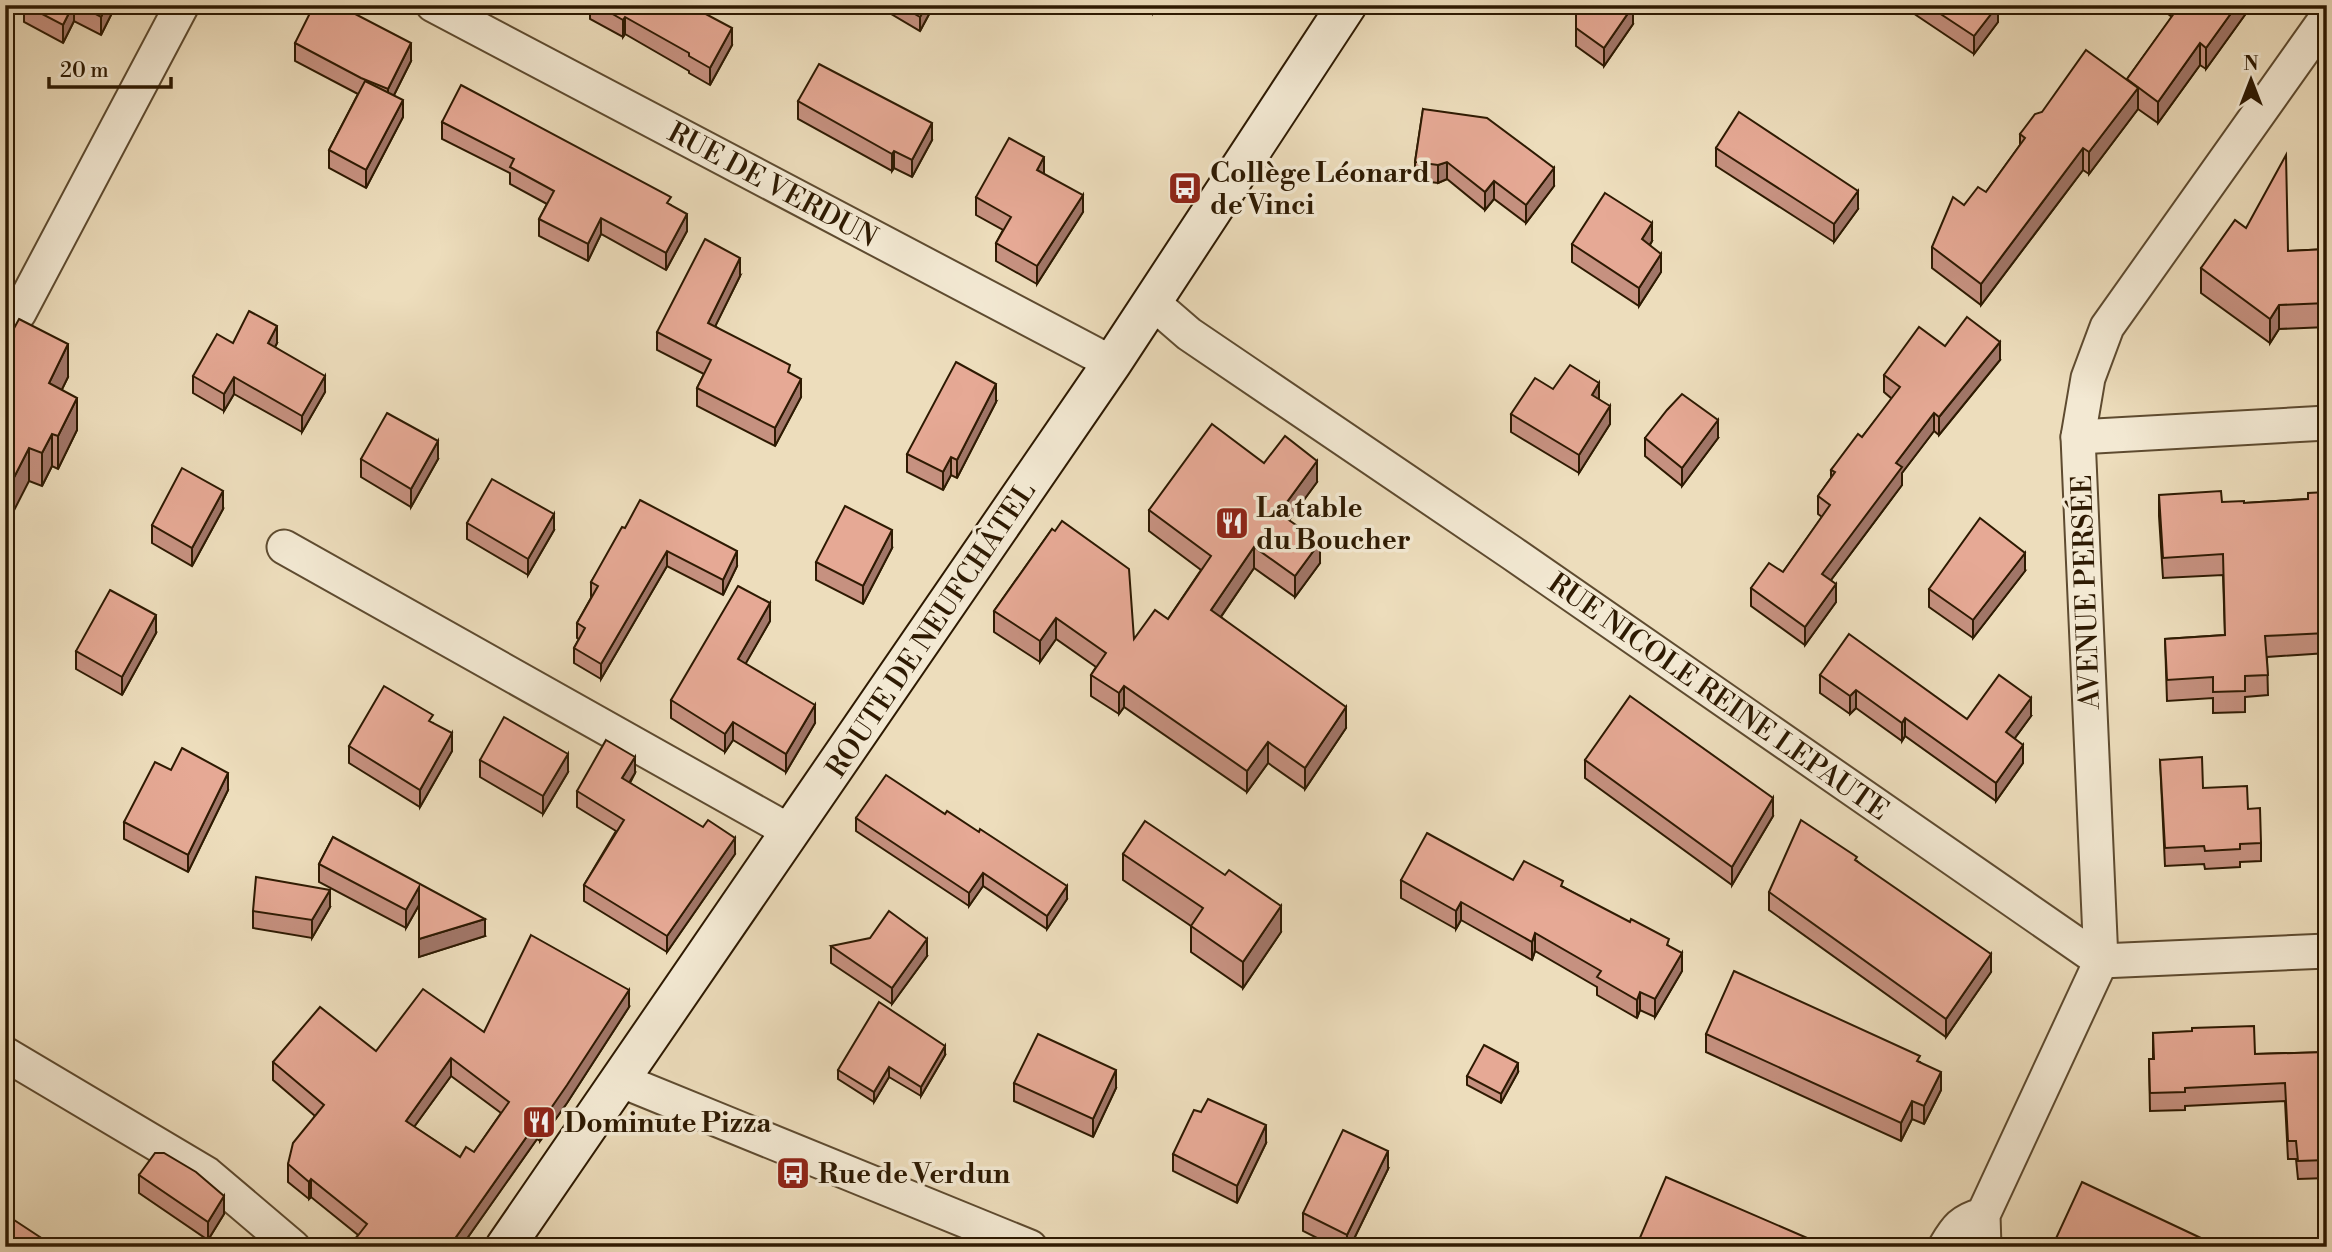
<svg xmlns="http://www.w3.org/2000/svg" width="2332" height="1252" font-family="'Libre Bodoni',serif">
<rect width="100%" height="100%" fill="#edddbc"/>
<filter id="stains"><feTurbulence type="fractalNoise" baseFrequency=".00286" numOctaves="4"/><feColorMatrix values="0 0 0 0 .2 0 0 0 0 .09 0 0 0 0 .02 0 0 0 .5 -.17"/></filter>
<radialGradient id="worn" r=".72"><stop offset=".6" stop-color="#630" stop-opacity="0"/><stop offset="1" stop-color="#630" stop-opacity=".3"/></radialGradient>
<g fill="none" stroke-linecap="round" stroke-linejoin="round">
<g stroke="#5e4b30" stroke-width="37">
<g id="minor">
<path d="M433,5L1112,363"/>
<path d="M1152,302L1189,334L1512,553L2101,961L2327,951"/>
<path d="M19,313L182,5"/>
<path d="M2078,437L2327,423"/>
<path d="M284,547L791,832"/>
<path d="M5,1054L207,1174L293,1247"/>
<path d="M620,1080L1030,1247"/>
<path d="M1945,1247C1956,1228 1962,1220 1983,1215"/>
<path d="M1984,1247L1983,1215L2101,961L2078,437L2088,378L2107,327L2327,17"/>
</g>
</g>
<g stroke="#2e1a02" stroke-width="42">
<path id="secondary" d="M505,1247L1112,363L1347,5"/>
</g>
<use href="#minor" stroke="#f3e9d3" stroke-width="33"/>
<use href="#secondary" stroke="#f3e9d3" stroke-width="38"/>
</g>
<g fill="#c69180" stroke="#2e1a02" stroke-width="2" fill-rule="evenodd">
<path d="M24,5H116L101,35L74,21L63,43L24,22Z"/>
<path d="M590,5H597L732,45L710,85L689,73V71L625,34L623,37L590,19Z"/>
<path d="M831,5H845L842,11Z"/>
<path d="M876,5H934L920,31Z"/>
<path d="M1139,5H1158L1153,13Z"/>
<path d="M1576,5L1633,24L1604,66L1576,46Z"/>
<path d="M1901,5H1998V22L1974,54Z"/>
<path d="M2156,5H2252L2206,69L2200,65L2158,123L2138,109L2089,174L2083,170L1981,305L1932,268V247L1964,205L1986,192L2020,145V134L2042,112L2127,79L2172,17Z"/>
<path d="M295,43L411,61L394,95L403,117L366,188L329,168V150L358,94L295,61Z"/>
<path d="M798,101L932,140L912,177L894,168L892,171L798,119Z"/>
<path d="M1423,109L1554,186L1526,223L1494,199L1485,210L1447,179L1438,183L1415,180V162Z"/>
<path d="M442,122L671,205L687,231L666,270L601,234L588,261L539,236V219L547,204L510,184V173L442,139Z"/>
<path d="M1716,148L1858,209L1834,242L1716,166Z"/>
<path d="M1044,174L1083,212L1037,284L996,261V243L1003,230L976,215V197Z"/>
<path d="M2246,228L2288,251L2327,249V327L2279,329L2270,343L2201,293V268Z"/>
<path d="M1652,241L1650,245L1661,272L1639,306L1572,262V244Z"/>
<path d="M740,276L715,326L801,397L775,446L697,406V388L704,374L657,350V332Z"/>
<path d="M233,343H277L275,347L325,392L302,432L234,394L224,411L193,393V376Z"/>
<path d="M5,345L68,377L62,389L77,430L58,469L52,466L42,486L29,481Z"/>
<path d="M1945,346L2000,360L1939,435L1934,431L1902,473V485L1831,580L1836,602L1805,645L1751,606V588L1783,572L1822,517L1818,514V496L1831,478V470L1862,437L1892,399L1884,392V375Z"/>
<path d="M1553,389L1599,399L1610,424L1579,473L1511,432V414Z"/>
<path d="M996,402L957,478L951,475L943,490L907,472V454Z"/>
<path d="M1645,438H1718L1682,486L1645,456Z"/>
<path d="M361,459H438L411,507L361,477Z"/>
<path d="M1264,463L1317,482L1289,520L1320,563L1295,597L1254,568L1221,617L1346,728L1305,789L1268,763L1247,792L1124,707L1119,714L1091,696V675L1096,667L1056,639L1040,662L994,632V611L1052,529L1134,639L1168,619L1201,570L1149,531V510Z"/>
<path d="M2327,492V653L2267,657L2268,695L2245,697V712L2213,713V698L2167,701L2165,639L2225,635L2223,575L2163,578L2159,516V495L2222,502L2244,503L2308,499Z"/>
<path d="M223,509L192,566L152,543V525Z"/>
<path d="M467,523L554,530L528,575L467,539Z"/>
<path d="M625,528L737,566L723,595L667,566L601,679L574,663V648L579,639L577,638V623L591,598V582Z"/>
<path d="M892,548L863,604L816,580V562Z"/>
<path d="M2025,571L1973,638L1929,607V589Z"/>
<path d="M770,621L745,664L815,723L786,772L733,740L725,752L671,718V700Z"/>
<path d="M156,633L122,695L76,669V651Z"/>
<path d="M1820,675L1967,719L2031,716L2015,738L2023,763L1996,801L1905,736L1902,741L1856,708L1850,714L1820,693Z"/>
<path d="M433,723L452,751L420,807L349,763V746Z"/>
<path d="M480,760L568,772L543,814L480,777Z"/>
<path d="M1585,760L1773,816L1732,885L1585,778Z"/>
<path d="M2160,760L2203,788L2248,809L2261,843V861L2240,862V867L2205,869L2204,864L2165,866Z"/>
<path d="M171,770L228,790L188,872L124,839V822Z"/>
<path d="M635,773L630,783L735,854L667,952L584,901V885L616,831L577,807V791Z"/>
<path d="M856,818L1067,899L1047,929L983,886L969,906L856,831Z"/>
<path d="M333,837L485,936L419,957V905L406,928L319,882V864Z"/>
<path d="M1123,854L1281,932L1243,988L1191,952V926L1123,880Z"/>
<path d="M1857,861L1991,972L1946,1037L1769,910V892Z"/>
<path d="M1401,880H1513L1563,887L1669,946L1682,971L1655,1017L1640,1010L1637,1018L1597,995V987L1535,951L1532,960L1461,920L1456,929L1401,898Z"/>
<path d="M330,907L312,938L253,928V911Z"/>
<path d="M831,946L927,956L892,1004L831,963Z"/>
<path d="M629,1007L567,1103L540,1141L537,1139L461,1247H349L358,1235L311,1197L309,1199L288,1182V1164L315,1116L273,1080V1062L376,1051ZM451,1076L501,1113L474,1152L460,1157L414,1127Z"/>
<path d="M2153,1033L2255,1054L2327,1052V1178L2298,1179L2296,1159H2288L2285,1101L2185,1106V1110L2150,1111L2149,1059H2153Z"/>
<path d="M1706,1034L1920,1062L1941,1090L1924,1124L1912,1119L1901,1141L1706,1052Z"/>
<path d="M945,1055L921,1096L889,1077L874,1102L838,1079V1070Z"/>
<path d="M1518,1072L1501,1103L1467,1085V1076Z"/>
<path d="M1014,1083L1116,1088L1093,1137L1014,1101Z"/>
<path d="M1266,1143L1237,1203L1173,1171V1154Z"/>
<path d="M1388,1169L1350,1247H1335L1303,1231V1213Z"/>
<path d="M139,1175L224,1214L208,1240L139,1193Z"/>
</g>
<g fill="#a17668" stroke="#2e1a02" stroke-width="2">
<path d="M73,5H74V21L63,43V25Z"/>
<path d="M107,5H116L101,35V17Z"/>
<path d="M927,5H934L920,31V17Z"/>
<path d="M1153,5H1158L1153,13Z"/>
<path d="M1998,5V22L1974,54V36Z"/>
<path d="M2237,5H2252L2206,69V48Z"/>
<path d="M1633,6V24L1604,66V48Z"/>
<path d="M625,17V34L623,37V20Z"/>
<path d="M732,28V45L710,85V68Z"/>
<path d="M411,43V61L388,107V89Z"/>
<path d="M2200,43V65L2158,123V102Z"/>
<path d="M2138,88V109L2089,174V152Z"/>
<path d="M403,100V117L366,188V170Z"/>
<path d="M932,123V140L912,177V160Z"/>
<path d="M2083,148V170L1981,305V284Z"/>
<path d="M894,151V168L892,171V154Z"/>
<path d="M1044,157V175L1037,170Z"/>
<path d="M1447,162V179L1438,183V165Z"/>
<path d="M1554,168V186L1526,223V205Z"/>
<path d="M1494,181V199L1485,210V192Z"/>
<path d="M1858,191V209L1834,242V224Z"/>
<path d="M1083,195V212L1037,284V266Z"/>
<path d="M687,214V231L666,270V253Z"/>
<path d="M601,218V234L588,261V244Z"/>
<path d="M1652,223V241L1642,257V239Z"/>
<path d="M1661,254V272L1639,306V288Z"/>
<path d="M740,258V276L708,341V323Z"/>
<path d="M2279,305V329L2270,343V319Z"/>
<path d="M277,326V343L268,360V343Z"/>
<path d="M2000,342V360L1939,435V417Z"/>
<path d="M68,344V377L49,416V383Z"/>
<path d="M325,376V392L302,432V416Z"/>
<path d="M234,377V394L224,411V394Z"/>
<path d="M801,379V397L775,446V428Z"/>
<path d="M1599,383V401L1592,395Z"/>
<path d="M996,384V402L957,478V460Z"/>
<path d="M77,398V430L58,469V436Z"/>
<path d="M1610,406V424L1579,473V455Z"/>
<path d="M1934,413V431L1902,473V485L1822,592V574L1896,463Z"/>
<path d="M1718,420V438L1682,486V468Z"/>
<path d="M52,434V466L42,486V453Z"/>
<path d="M438,441V459L411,507V489Z"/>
<path d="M29,448V481L5,528V495Z"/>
<path d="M951,457V475L943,490V472Z"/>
<path d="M1317,461V482L1279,534V513Z"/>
<path d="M223,491V509L192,566V548Z"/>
<path d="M554,514V530L528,575V559Z"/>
<path d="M892,530V548L863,604V586Z"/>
<path d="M1320,542V563L1295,597V576Z"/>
<path d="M1254,547V568L1211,631V610Z"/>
<path d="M667,551V566L601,679V664Z"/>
<path d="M737,551V566L723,595V580Z"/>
<path d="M2025,553V571L1973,638V620Z"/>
<path d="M1836,584V602L1805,645V627Z"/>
<path d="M770,603V621L738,677V659Z"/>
<path d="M156,615V633L122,695V677Z"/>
<path d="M1056,618V639L1040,662V641Z"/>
<path d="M1124,686V707L1119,714V693Z"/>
<path d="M1856,690V708L1850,714V696Z"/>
<path d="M2031,698V716L2006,750V732Z"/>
<path d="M815,705V723L786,772V754Z"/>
<path d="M1346,707V728L1305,789V768Z"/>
<path d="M1905,718V736L1902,741V723Z"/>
<path d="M733,722V740L725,752V734Z"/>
<path d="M452,733V751L420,807V790Z"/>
<path d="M1268,742V763L1247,792V771Z"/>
<path d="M2023,745V763L1996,801V783Z"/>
<path d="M568,754V772L543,814V796Z"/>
<path d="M635,757V773L622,794V778Z"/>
<path d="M228,773V790L188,872V855Z"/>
<path d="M1773,798V816L1732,885V867Z"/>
<path d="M735,838V854L667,952V936Z"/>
<path d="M983,873V886L969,906V893Z"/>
<path d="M1067,886V899L1047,929V916Z"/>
<path d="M419,887V905L406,928V910Z"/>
<path d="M330,890V907L312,938V920Z"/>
<path d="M1461,902V920L1456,929V911Z"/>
<path d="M1281,906V932L1243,988V962Z"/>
<path d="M485,919V936L419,957V939Z"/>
<path d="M1535,933V951L1532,960V942Z"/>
<path d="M927,939V956L892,1004V988Z"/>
<path d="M1682,953V971L1655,1017V999Z"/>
<path d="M1991,954V972L1946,1037V1019Z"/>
<path d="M629,990V1007L567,1103L540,1141V1124Z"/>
<path d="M1640,992V1010L1637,1018V1000Z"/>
<path d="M945,1046V1055L921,1096V1087Z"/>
<path d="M451,1058V1076L406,1138V1121Z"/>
<path d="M1518,1063V1072L1501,1103V1094Z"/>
<path d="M889,1067V1077L874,1102V1092Z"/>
<path d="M1116,1070V1088L1093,1137V1119Z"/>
<path d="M1941,1072V1090L1924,1124V1106Z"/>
<path d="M1912,1101V1119L1901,1141V1123Z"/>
<path d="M537,1122V1139L461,1247H449Z"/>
<path d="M1266,1125V1143L1237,1203V1186Z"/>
<path d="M1388,1151V1169L1350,1247H1347V1235Z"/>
<path d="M311,1179V1197L309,1199V1182Z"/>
<path d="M224,1196V1214L208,1240V1222Z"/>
</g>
<g fill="#e6a995" stroke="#2e1a02" stroke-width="2" fill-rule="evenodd">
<path d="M25,5H73L63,25Z"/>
<path d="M79,5H107L101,17Z"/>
<path d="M314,5H338L411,43L388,89L361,78L295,43Z"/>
<path d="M597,5H689L732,28L710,68L689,56V53L625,17L623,20Z"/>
<path d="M899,5H927L920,17Z"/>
<path d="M1576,5H1632L1633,6L1604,48L1576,28Z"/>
<path d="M1927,5H1998L1974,36Z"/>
<path d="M2180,5H2237L2206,48L2200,43L2158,102L2127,79Z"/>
<path d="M2086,50L2138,88L2089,152L2083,148L1981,284L1932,247L1953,197L1964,205L1978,187L1986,192L2025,138L2020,134L2035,114L2042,112Z"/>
<path d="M819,64L932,123L912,160L894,151L892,154L798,101Z"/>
<path d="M365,81L403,100L366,170L329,150Z"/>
<path d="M461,85L671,197L667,203L687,214L666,253L601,218L588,244L539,219L554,191L510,167L514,159L442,122Z"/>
<path d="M1423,109L1487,118L1554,168L1526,205L1494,181L1485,192L1447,162L1438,165L1415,162Z"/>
<path d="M1739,112L1858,191L1834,224L1716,148Z"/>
<path d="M1009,138L1044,157L1037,170L1083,195L1037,266L996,243L1011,217L976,197Z"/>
<path d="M2286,155L2288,251L2327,249V303L2279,305L2270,319L2201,268L2235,220L2246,228Z"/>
<path d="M1605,193L1652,223L1642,239L1661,254L1639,288L1572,244Z"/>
<path d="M705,239L740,258L708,323L790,365L788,372L801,379L775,428L697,388L711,360L657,332Z"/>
<path d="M249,311L277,326L268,343L325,376L302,416L234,377L224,394L193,376L217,334L233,343Z"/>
<path d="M1967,317L2000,342L1939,417L1934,413L1896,463L1902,467L1822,574L1836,584L1805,627L1751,588L1769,563L1783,572L1830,505L1818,496L1835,472L1831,470L1858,434L1862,437L1900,387L1884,375L1919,327L1945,346Z"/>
<path d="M19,319L68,344L49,383L77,398L58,436L52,434L42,453L29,448L5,495V345Z"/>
<path d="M956,362L996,384L957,460L951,457L943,472L907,454Z"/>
<path d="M1570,365L1599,383L1592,395L1610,406L1579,455L1511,414L1535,378L1553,389Z"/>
<path d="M1682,394L1718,420L1682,468L1645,438L1667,410Z"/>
<path d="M387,413L438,441L411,489L361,459Z"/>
<path d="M1212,424L1264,463L1285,436L1317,461L1279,513L1320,542L1295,576L1254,547L1211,610L1346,707L1305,768L1268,742L1247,771L1124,686L1119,693L1091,675L1106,653L1056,618L1040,641L994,611L1052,529L1055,531L1062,521L1129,569L1134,639L1155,610L1168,619L1211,556L1149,510Z"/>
<path d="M182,468L223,491L192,548L152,525Z"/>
<path d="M492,479L554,514L528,559L467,523Z"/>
<path d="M2221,491L2222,502L2244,501V503L2308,499V493L2327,492V633L2265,636L2268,675L2245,676V691L2213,692V677L2167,680L2165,639L2225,635L2223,554L2163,558L2159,495Z"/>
<path d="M640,500L737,551L723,580L667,551L601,664L574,648L585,628L577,623L598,586L591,582L622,527L625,528Z"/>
<path d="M845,506L892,530L863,586L816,562Z"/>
<path d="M1980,518L2025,553L1973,620L1929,589Z"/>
<path d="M738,586L770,603L738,659L815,705L786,754L733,722L725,734L671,700Z"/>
<path d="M110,590L156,615L122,677L76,651Z"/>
<path d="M1849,634L1967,719L1999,675L2031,698L2006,732L2023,745L1996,783L1905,718L1902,723L1856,690L1850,696L1820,675Z"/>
<path d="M384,686L433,715L429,721L452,733L420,790L349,746Z"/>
<path d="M1630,696L1773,798L1732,867L1585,760Z"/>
<path d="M504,717L568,754L543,796L480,760Z"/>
<path d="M606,740L635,757L622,778L703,827L708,820L735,838L667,936L584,885L624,820L577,791Z"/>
<path d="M182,748L228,773L188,855L124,822L155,762L171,770Z"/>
<path d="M2202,757L2203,788L2247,786L2248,809L2260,808L2261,843L2240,844V849L2205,851L2204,846L2165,848L2160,760Z"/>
<path d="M886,775L945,814L947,811L979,832L980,829L1067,886L1047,916L983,873L969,893L856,818Z"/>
<path d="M1801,820L1857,857L1855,860L1991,954L1946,1019L1769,892Z"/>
<path d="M1145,821L1225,875L1229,870L1281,906L1243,962L1191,926L1203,908L1123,854Z"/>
<path d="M1427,833L1513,880L1524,861L1563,881L1561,886L1630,922L1631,919L1669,939L1667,945L1682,953L1655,999L1640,992L1637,1000L1597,977L1601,971L1535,933L1532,942L1461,902L1456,911L1401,880Z"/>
<path d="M333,837L485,919L419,939V887L406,910L319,864Z"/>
<path d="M256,877L330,890L312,920L253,911Z"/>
<path d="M889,911L927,939L892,988L831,946L870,938Z"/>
<path d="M531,935L629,990L567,1085L540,1124L537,1122L449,1247H349L367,1224L311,1179L309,1182L288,1164L293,1143L324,1105L273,1062L320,1007L376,1051L423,989L484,1032ZM451,1058L509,1102L474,1152L466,1147L460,1157L406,1121Z"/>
<path d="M1734,971L1920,1056L1917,1061L1941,1072L1924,1106L1912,1101L1901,1123L1706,1034Z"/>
<path d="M879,1002L945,1046L921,1087L889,1067L874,1092L838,1070Z"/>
<path d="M2254,1026L2255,1054L2327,1052V1160L2298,1161L2296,1141H2288L2285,1083L2185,1088V1092L2150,1093L2149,1059H2154L2153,1033L2192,1031V1028Z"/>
<path d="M1038,1034L1116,1070L1093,1119L1014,1083Z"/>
<path d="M1484,1045L1518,1063L1501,1094L1467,1076Z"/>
<path d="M1208,1099L1266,1125L1237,1186L1173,1154L1194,1110L1201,1112Z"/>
<path d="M1343,1130L1388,1151L1347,1235L1303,1213Z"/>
<path d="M155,1153H164L196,1172L224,1196L208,1222L139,1175Z"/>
<path d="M1666,1177L1828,1247H1636Z"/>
<path d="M2082,1182L2220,1247H2052Z"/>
<path d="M5,1214L55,1247H5Z"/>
</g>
<defs>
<g id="bus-square" transform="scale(1.75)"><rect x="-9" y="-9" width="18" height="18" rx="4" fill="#8f2418" stroke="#f3e9d3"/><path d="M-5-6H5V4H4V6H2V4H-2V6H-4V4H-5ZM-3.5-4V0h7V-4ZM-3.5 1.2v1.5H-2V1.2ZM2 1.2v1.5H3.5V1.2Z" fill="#fff"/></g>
<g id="restaurant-square" transform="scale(1.75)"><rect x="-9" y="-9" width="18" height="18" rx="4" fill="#8f2418" stroke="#f3e9d3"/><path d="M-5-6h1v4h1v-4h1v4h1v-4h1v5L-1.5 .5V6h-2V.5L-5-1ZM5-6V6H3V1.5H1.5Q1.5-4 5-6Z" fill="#fff"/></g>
</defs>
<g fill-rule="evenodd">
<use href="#bus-square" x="1185" y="188"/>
<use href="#restaurant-square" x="1232" y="523"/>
<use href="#restaurant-square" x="539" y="1122"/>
<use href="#bus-square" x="793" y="1173"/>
</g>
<g text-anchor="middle" stroke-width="7" stroke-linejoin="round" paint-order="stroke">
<g font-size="28" font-weight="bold" fill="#2e1a02" stroke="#f3e9d3" text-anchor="start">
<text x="1210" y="182">Collège Léonard<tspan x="1210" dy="32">de Vinci</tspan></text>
<text x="1256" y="517">La table<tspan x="1256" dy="32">du Boucher</tspan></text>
<text x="564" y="1132">Dominute Pizza</text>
<text x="818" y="1183">Rue de Verdun</text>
</g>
<g font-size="28" fill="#2e1a02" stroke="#f3e9d3">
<text transform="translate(773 184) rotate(28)" y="10">RUE DE VERDUN</text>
<text transform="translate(2085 592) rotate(-92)" y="10">AVENUE PERSÉE</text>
<text transform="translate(930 629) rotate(-56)" y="10">ROUTE DE NEUFCHÂTEL</text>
<text transform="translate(1719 696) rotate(35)" y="10">RUE NICOLE REINE LEPAUTE</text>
</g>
</g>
<rect width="2332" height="1252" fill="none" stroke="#edddbc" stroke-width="28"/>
<rect x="7" y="7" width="2318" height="1238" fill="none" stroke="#2e1a02" stroke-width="3.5"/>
<rect x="14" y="14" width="2304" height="1224" fill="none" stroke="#2e1a02" stroke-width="2"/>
<g transform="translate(2251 80)" stroke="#f3e9d3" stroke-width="5" paint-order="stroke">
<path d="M0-5L12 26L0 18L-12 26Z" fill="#2e1a02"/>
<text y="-10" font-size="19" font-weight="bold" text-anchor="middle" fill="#2e1a02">N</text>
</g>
<path d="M49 77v10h122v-10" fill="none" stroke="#2e1a02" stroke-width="3.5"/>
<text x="60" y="77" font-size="21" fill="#2e1a02" stroke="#f3e9d3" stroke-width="5" paint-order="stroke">20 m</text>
<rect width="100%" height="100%" filter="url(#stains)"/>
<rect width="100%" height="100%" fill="url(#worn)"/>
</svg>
